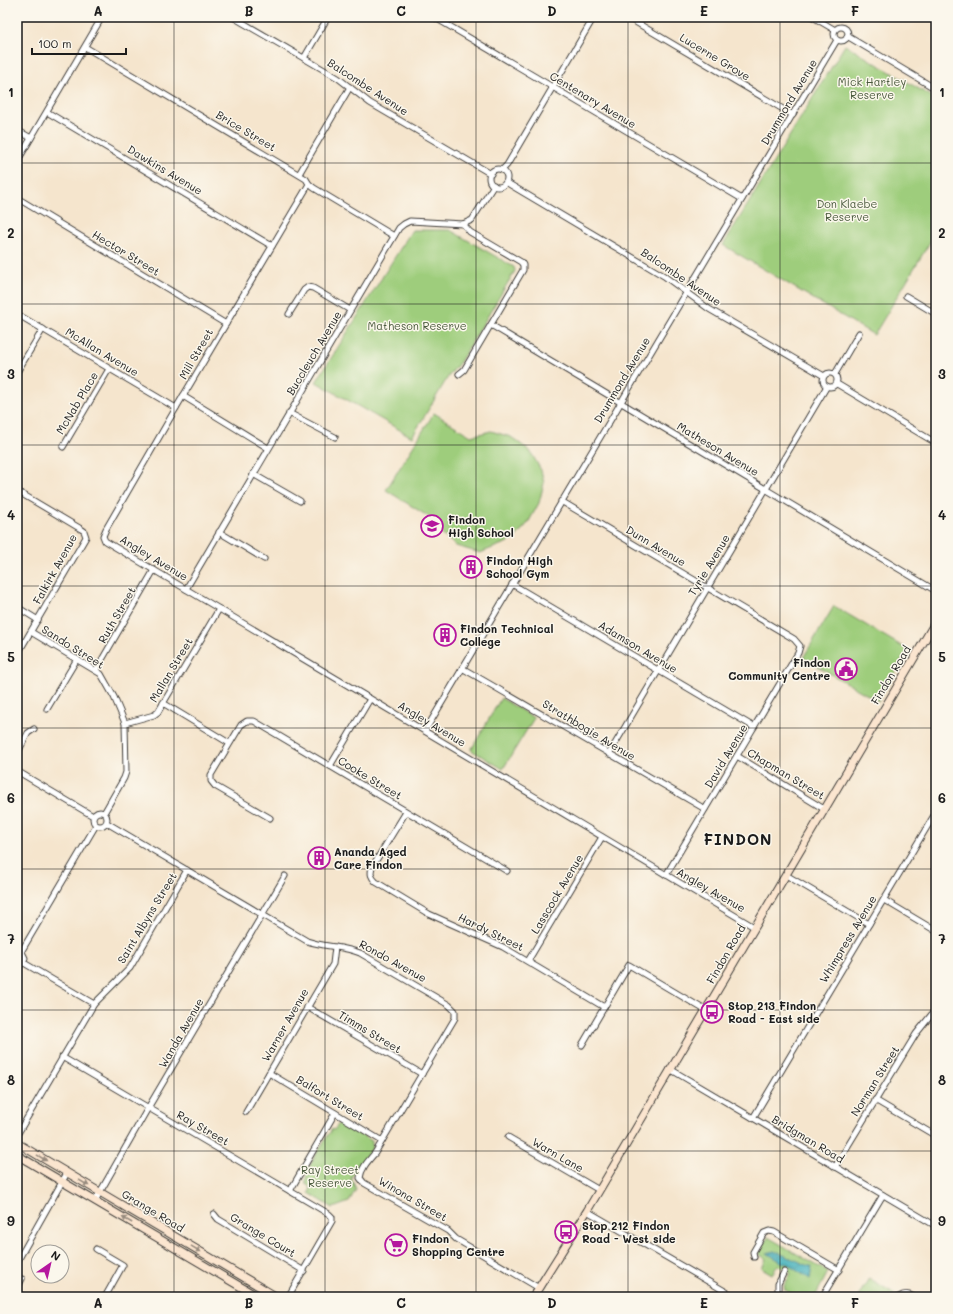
<svg xmlns="http://www.w3.org/2000/svg" width="953" height="1314" font-family="Mali,sans-serif">
<defs>
<pattern id="water-waves" width="16" height="10" patternUnits="userSpaceOnUse"><rect width="16" height="10" fill="#41b0bc"/><path d="M0 5q4-4 8 0t8 0" fill="none" stroke="#368e98"/></pattern>
</defs>
<rect width="100%" height="100%" fill="#fbf7ec"/>
<filter id="ink" filterUnits="userSpaceOnUse"><feTurbulence type="fractalNoise" baseFrequency=".025" numOctaves="2"/><feDisplacementMap in="SourceGraphic" scale="8" xChannelSelector="R" yChannelSelector="G"/><feConvolveMatrix kernelMatrix="1 2 1 2 8 2 1 2 1" color-interpolation-filters="sRGB"/></filter>
<filter id="wash" filterUnits="userSpaceOnUse"><feTurbulence type="fractalNoise" baseFrequency=".012" numOctaves="4" result="noise"/><feDisplacementMap in="SourceGraphic" scale="16" xChannelSelector="R" yChannelSelector="G"/><feGaussianBlur stdDeviation="0.9" result="paint"/><feColorMatrix in="noise" values="0 0 0 0 0 0 0 0 0 0 0 0 0 0 0 0 0 1.4 0 .05"/><feComposite in="paint" operator="in"/></filter>
<g filter="url(#wash)">
<rect width="100%" height="100%" fill="#f5e5cd"/>
<g fill="#9ecd7b" stroke="#5d744c">
<path d="M845,45L936,99V232L874,335L723,245Z"/>
<path d="M412,230H450L514,267L515,271L460,362L448,377L412,437L316,382Z"/>
<path d="M434,413L471,436L491,431L511,437L530,451L541,470L544,483L539,503L528,523L513,540L480,553L456,546L439,532L429,517L386,490Z"/>
<path d="M834,606L908,650L878,701L803,658Z"/>
<path d="M501,698L534,718L503,769L471,750Z"/>
<path d="M340,1122L372,1141V1149L363,1159L351,1178L356,1189L349,1202L333,1208L309,1193L311,1188L306,1184C303,1170 324,1142 332,1129L334,1130Z"/>
<path d="M768,1237L828,1272L815,1297H797L785,1290L784,1286L791,1273L778,1265L772,1274L762,1268L766,1259L760,1255L759,1253Z"/>
<path d="M869,1278L895,1294L893,1297H858Z"/>
</g>
<path fill="url(#water-waves)" stroke="#2e666c" d="M774,1251L812,1267L810,1279L785,1263H783L767,1253Z"/>
</g>
<g filter="url(#ink)">
<g fill="none" stroke-linecap="round" stroke-linejoin="round">
<g stroke="#3d3a37" stroke-width="7">
<g id="street">
<path d="M233,17L338,78L370,103L491,174"/>
<path d="M434,17L742,199"/>
<path d="M627,17L793,115"/>
<path d="M813,17L835,30"/>
<circle cx="841" cy="34" r="7"/>
<path d="M847,36L936,89"/>
<path d="M85,47L306,179L309,184L314,188L394,236"/>
<path d="M304,58L328,17"/>
<path d="M47,112L272,246"/>
<path d="M17,130L31,138"/>
<path d="M17,162L102,17"/>
<circle cx="498" cy="178" r="9"/>
<path d="M502,170L507,165L594,17"/>
<path d="M299,174L350,87"/>
<path d="M506,183L509,184L664,276L709,309L824,376"/>
<path d="M309,184L176,408L106,529L103,536L105,541L754,927"/>
<path d="M17,198L226,324"/>
<path d="M906,296L936,314"/>
<path d="M17,314L176,408"/>
<path d="M289,314L304,290L308,287L313,288L350,310"/>
<path d="M491,325L936,591"/>
<path d="M17,372L43,329"/>
<circle cx="830" cy="380" r="7"/>
<path d="M459,374L464,370L523,270V265L521,262L470,232L463,224"/>
<path d="M835,374L859,333"/>
<path d="M837,384L936,443"/>
<path d="M183,396L268,448"/>
<path d="M289,413L335,437"/>
<path d="M63,447L109,369"/>
<path d="M253,474L300,501"/>
<path d="M17,491L81,529L84,531L86,537L17,655"/>
<path d="M561,501L794,639L800,646L798,653L666,875"/>
<path d="M219,532L264,559"/>
<path d="M512,584L754,727"/>
<path d="M186,589L399,228L404,224L410,221L463,224L472,220L494,185"/>
<path d="M17,607L38,620"/>
<path d="M31,632L101,674L114,697L125,723L126,772L124,778L104,813"/>
<path d="M462,668L705,809"/>
<path d="M96,670L154,570"/>
<path d="M163,703L229,743"/>
<path d="M47,709L77,659"/>
<path d="M125,723L154,715L158,712L219,609"/>
<path d="M425,731L837,40"/>
<path d="M17,754L28,733L34,729"/>
<path d="M609,754L827,386"/>
<path d="M737,756L824,809"/>
<path d="M330,766L370,699"/>
<path d="M17,771L93,816"/>
<circle cx="100" cy="819" r="7"/>
<path d="M406,812L372,867C370,874 371,877 376,882L429,914L503,947L604,1007"/>
<path d="M270,818L215,786L211,781V775L241,725L247,721H254L507,871"/>
<path d="M107,823L307,941C324,947 343,946 360,953L449,1005L455,1011V1018L375,1153C369,1160 361,1168 360,1178L364,1183L448,1231L456,1239L539,1288"/>
<path d="M786,875L869,924"/>
<path d="M884,900L936,931"/>
<path d="M17,951L23,954L25,958L22,964L17,966"/>
<path d="M21,952L96,825"/>
<path d="M528,961L602,837"/>
<path d="M24,963L94,1004"/>
<path d="M307,1007L422,1074"/>
<path d="M582,1045L629,965L705,1010"/>
<path d="M62,1057L329,1214L332,1217V1221L288,1297"/>
<path d="M670,1069L936,1226"/>
<path d="M269,1073L382,1141"/>
<path d="M875,1100L936,1136"/>
<path d="M246,1112L333,964L335,947"/>
<path d="M753,1118L936,812"/>
<path d="M17,1135L94,1004L130,968L187,870"/>
<path d="M508,1137L599,1190"/>
<path d="M835,1167L916,1034L936,1009"/>
<path d="M290,1191L335,1113"/>
<path d="M95,1201L148,1108L285,876"/>
<path d="M587,1211L735,1297"/>
<path d="M214,1214L218,1219L304,1271"/>
<path d="M96,1249L123,1265L105,1297"/>
<path d="M754,1257L753,1252L764,1233L769,1231L774,1232L839,1270"/>
<path d="M17,1262L67,1173"/>
<path d="M17,1289L22,1279"/>
<path d="M17,1293L24,1297"/>
<path d="M778,1295V1284L784,1272"/>
<path d="M774,1297L778,1295L786,1297"/>
<path d="M822,1297L883,1195"/>
<path d="M899,1297C905,1293 909,1294 914,1297"/>
</g>
</g>
<g stroke="#3d3a37" stroke-width="9">
<g id="secondary">
<path d="M17,1143L277,1297"/>
<path d="M17,1155L258,1297"/>
<path d="M533,1297L587,1211L936,621"/>
</g>
</g>
<use href="#street" stroke="#fff" stroke-width="5"/>
<use href="#secondary" stroke="#fbe5cf" stroke-width="7"/>
</g>
<defs><path id="oneway-solid" d="M-6-.8H1V-3.2L6.5 0L1 3.2V.8H-6Z"/></defs>
<g fill="#978b7e">
<use href="#oneway-solid" transform="translate(42 1158) rotate(31)"/>
<use href="#oneway-solid" transform="translate(84 1183) rotate(31)"/>
<use href="#oneway-solid" transform="translate(127 1220) rotate(-150)"/>
<use href="#oneway-solid" transform="translate(196 1249) rotate(31)"/>
</g>
</g>
<path fill="none" stroke="#1c1c1c" stroke-width="1" stroke-opacity="0.55" d="M174,17V1297M325,17V1297M476,17V1297M628,17V1297M780,17V1297M17,163H936M17,304H936M17,445H936M17,586H936M17,728H936M17,869H936M17,1010H936M17,1151H936"/>
<defs>
<g id="school-ring" transform="scale(1.15)"><circle r="9.5" fill="#fbf7ec" stroke="#b5179e" stroke-width="1.5"/><path d="M0-5L7-2L0 1L-7-2ZM-4 1L0 2.5L4 1V4Q0 6-4 4Z" fill="#b5179e"/></g>
<g id="building-ring" transform="scale(1.15)"><circle r="9.5" fill="#fbf7ec" stroke="#b5179e" stroke-width="1.5"/><path d="M-4-6H4V6H1V3H-1V6H-4ZM-2.5-4.3h1.7v1.8h-1.7ZM.8-4.3h1.7v1.8H.8ZM-2.5-1h1.7V.8h-1.7ZM.8-1h1.7V.8H.8Z" fill="#b5179e"/></g>
<g id="civic-ring" transform="scale(1.15)"><circle r="9.5" fill="#fbf7ec" stroke="#b5179e" stroke-width="1.5"/><path d="M-.6-6.5H3V-4.5H.6V-3L4-1V1h2V6H-6V1h2V-1L-.6-3ZM-1.2 2.5V6h2.4V2.5Z" fill="#b5179e"/></g>
<g id="bus-ring" transform="scale(1.15)"><circle r="9.5" fill="#fbf7ec" stroke="#b5179e" stroke-width="1.5"/><path d="M-5-6H5V4H4V6H2V4H-2V6H-4V4H-5ZM-3.5-4V0h7V-4ZM-3.5 1.2v1.5H-2V1.2ZM2 1.2v1.5H3.5V1.2Z" fill="#b5179e"/></g>
<g id="supermarket-ring" transform="scale(1.15)"><circle r="9.5" fill="#fbf7ec" stroke="#b5179e" stroke-width="1.5"/><path d="M-6-5.5h2.5l.6 2H6L4.5 2H-2.5L-4.4-4H-6ZM-1.5 3.2a1.3 1.3 0 1 0 .1 0ZM3 3.2a1.3 1.3 0 1 0 .1 0Z" fill="#b5179e"/></g>
</defs>
<g fill-rule="evenodd">
<use href="#school-ring" x="432" y="526"/>
<use href="#building-ring" x="471" y="567"/>
<use href="#building-ring" x="445" y="635"/>
<use href="#civic-ring" x="846" y="669"/>
<use href="#building-ring" x="319" y="858"/>
<use href="#bus-ring" x="712" y="1012"/>
<use href="#bus-ring" x="566" y="1232"/>
<use href="#supermarket-ring" x="396" y="1245"/>
</g>
<g text-anchor="middle" stroke-width="3" stroke-linejoin="round" paint-order="stroke">
<g font-size="11" fill="#1c1c1c" stroke="#fbf7ec">
<text transform="translate(715 57) rotate(31)" y="4">Lucerne Grove</text>
<text transform="translate(368 87) rotate(33)" y="4">Balcombe Avenue</text>
<text transform="translate(593 100) rotate(31)" y="4">Centenary Avenue</text>
<text transform="translate(789 102) rotate(-59)" y="4">Drummond Avenue</text>
<text transform="translate(246 131) rotate(31)" y="4">Brice Street</text>
<text transform="translate(165 170) rotate(31)" y="4">Dawkins Avenue</text>
<text transform="translate(126 253) rotate(31)" y="4">Hector Street</text>
<text transform="translate(681 277) rotate(34)" y="4">Balcombe Avenue</text>
<text transform="translate(102 352) rotate(31)" y="4">McAllan Avenue</text>
<text transform="translate(314 353) rotate(-59)" y="4">Buccleuch Avenue</text>
<text transform="translate(196 354) rotate(-60)" y="4">Mill Street</text>
<text transform="translate(622 380) rotate(-59)" y="4">Drummond Avenue</text>
<text transform="translate(77 403) rotate(-59)" y="4">McNab Place</text>
<text transform="translate(718 449) rotate(31)" y="4">Matheson Avenue</text>
<text transform="translate(656 546) rotate(31)" y="4">Dunn Avenue</text>
<text transform="translate(154 558) rotate(31)" y="4">Angley Avenue</text>
<text transform="translate(709 565) rotate(-59)" y="4">Tyrie Avenue</text>
<text transform="translate(55 569) rotate(-61)" y="4">Falkirk Avenue</text>
<text transform="translate(117 615) rotate(-60)" y="4">Ruth Street</text>
<text transform="translate(73 647) rotate(32)" y="4">Sando Street</text>
<text transform="translate(638 647) rotate(31)" y="4">Adamson Avenue</text>
<text transform="translate(171 670) rotate(-59)" y="4">Mallan Street</text>
<text transform="translate(891 675) rotate(-59)" y="4">Findon Road</text>
<text transform="translate(432 724) rotate(31)" y="4">Angley Avenue</text>
<text transform="translate(589 730) rotate(31)" y="4">Strathbogie Avenue</text>
<text transform="translate(726 756) rotate(-59)" y="4">David Avenue</text>
<text transform="translate(786 774) rotate(31)" y="4">Chapman Street</text>
<text transform="translate(370 778) rotate(31)" y="4">Cooke Street</text>
<text transform="translate(711 890) rotate(30)" y="4">Angley Avenue</text>
<text transform="translate(557 894) rotate(-59)" y="4">Lasscock Avenue</text>
<text transform="translate(147 918) rotate(-59)" y="4">Saint Albyns Street</text>
<text transform="translate(491 932) rotate(26)" y="4">Hardy Street</text>
<text transform="translate(848 939) rotate(-59)" y="4">Whimpress Avenue</text>
<text transform="translate(726 954) rotate(-60)" y="4">Findon Road</text>
<text transform="translate(393 961) rotate(29)" y="4">Rondo Avenue</text>
<text transform="translate(285 1025) rotate(-60)" y="4">Warner Avenue</text>
<text transform="translate(370 1032) rotate(31)" y="4">Timms Street</text>
<text transform="translate(181 1033) rotate(-60)" y="4">Wanda Avenue</text>
<text transform="translate(875 1081) rotate(-58)" y="4">Norman Street</text>
<text transform="translate(330 1098) rotate(31)" y="4">Balfort Street</text>
<text transform="translate(203 1128) rotate(30)" y="4">Ray Street</text>
<text transform="translate(808 1139) rotate(31)" y="4">Bridgman Road</text>
<text transform="translate(558 1155) rotate(30)" y="4">Warn Lane</text>
<text transform="translate(413 1199) rotate(30)" y="4">Winona Street</text>
<text transform="translate(153 1211) rotate(31)" y="4">Grange Road</text>
<text transform="translate(263 1235) rotate(31)" y="4">Grange Court</text>
</g>
<g font-size="11" fill="#4a5a3d" stroke="#fbf7ec">
<text x="872" y="86">Mick Hartley<tspan x="872" dy="13">Reserve</tspan></text>
<text x="847" y="208">Don Klaebe<tspan x="847" dy="13">Reserve</tspan></text>
<text x="417" y="330">Matheson Reserve</text>
<text x="330" y="1174">Ray Street<tspan x="330" dy="13">Reserve</tspan></text>
</g>
<g font-size="11" font-weight="bold" fill="#1c1c1c" stroke="#fbf7ec" text-anchor="start">
<text x="448" y="524">Findon<tspan x="448" dy="13">High School</tspan></text>
<text x="486" y="565">Findon High<tspan x="486" dy="13">School Gym</tspan></text>
<text x="460" y="633">Findon Technical<tspan x="460" dy="13">College</tspan></text>
<text x="830" y="667" text-anchor="end">Findon<tspan x="830" dy="13">Community Centre</tspan></text>
<text x="334" y="856">Ananda Aged<tspan x="334" dy="13">Care Findon</tspan></text>
<text x="728" y="1010">Stop 213 Findon<tspan x="728" dy="13">Road - East side</tspan></text>
<text x="582" y="1230">Stop 212 Findon<tspan x="582" dy="13">Road - West side</tspan></text>
<text x="412" y="1243">Findon<tspan x="412" dy="13">Shopping Centre</tspan></text>
</g>
<g font-size="15" font-weight="bold" letter-spacing="1" fill="#1c1c1c" stroke="#fbf7ec">
<text x="738" y="845">FINDON</text>
</g>
</g>
<rect width="953" height="1314" fill="none" stroke="#fbf7ec" stroke-width="44"/>
<g transform="translate(50 1264) rotate(34)"><circle r="19" fill="#fbf7ec" stroke="#a29f99"/>
<path d="M0-3L7 15L0 10L-7 15Z" fill="#b5179e"/>
<text y="-6" font-size="11" font-weight="bold" text-anchor="middle" fill="#1c1c1c">N</text>
</g>
<path d="M32 48v6h94v-6" fill="none" stroke="#1c1c1c" stroke-width="2"/>
<text x="38" y="48" font-size="12" fill="#1c1c1c" stroke="#fbf7ec" stroke-width="3" paint-order="stroke">100 m</text>
<rect x="22" y="22" width="909" height="1270" fill="none" stroke="#1c1c1c" stroke-width="1.5"/>
<g font-size="13" text-anchor="middle" font-weight="bold" fill="#1c1c1c">
<text x="98" y="16">A</text>
<text x="249" y="16">B</text>
<text x="401" y="16">C</text>
<text x="552" y="16">D</text>
<text x="704" y="16">E</text>
<text x="855" y="16">F</text>
<text x="11" y="97">1</text>
<text x="942" y="97">1</text>
<text x="11" y="238">2</text>
<text x="942" y="238">2</text>
<text x="11" y="379">3</text>
<text x="942" y="379">3</text>
<text x="11" y="520">4</text>
<text x="942" y="520">4</text>
<text x="11" y="662">5</text>
<text x="942" y="662">5</text>
<text x="11" y="803">6</text>
<text x="942" y="803">6</text>
<text x="11" y="944">7</text>
<text x="942" y="944">7</text>
<text x="11" y="1085">8</text>
<text x="942" y="1085">8</text>
<text x="11" y="1226">9</text>
<text x="942" y="1226">9</text>
<text x="98" y="1308">A</text>
<text x="249" y="1308">B</text>
<text x="401" y="1308">C</text>
<text x="552" y="1308">D</text>
<text x="704" y="1308">E</text>
<text x="855" y="1308">F</text>
</g>
</svg>
